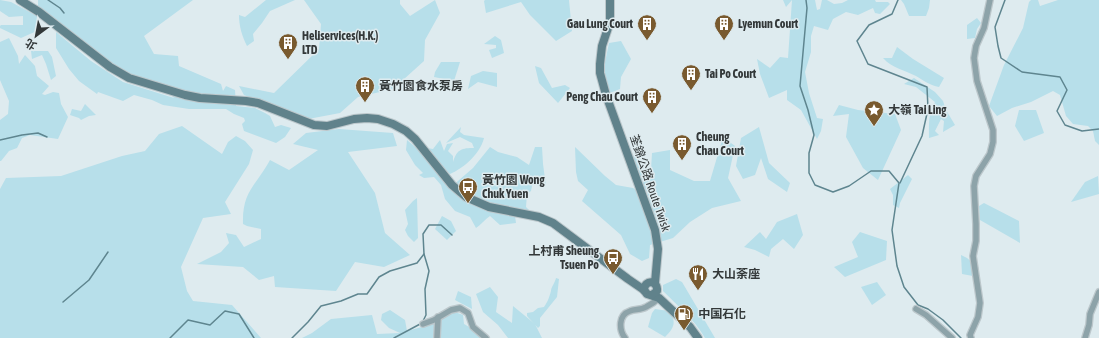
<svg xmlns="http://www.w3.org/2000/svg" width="1099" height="338" font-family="'Asap Condensed','Noto Sans TC',sans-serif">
<rect width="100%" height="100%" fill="#deebef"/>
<g fill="#b7dfea">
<path d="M0,0L11,2L39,17V30L21,38L0,28V26L1,25H23V16L9,17L0,11Z"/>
<path d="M38,0H193L144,36L154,54L178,56L179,66L221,84L223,91L226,86L235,90L236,106L255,108L265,113L270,116L275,127L281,125L291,128L285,137L276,143L244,131L242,124L245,121L244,118L234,114L226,109H189L163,105L152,100L134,95L123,101L98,92L97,94L79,81L69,69L56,48V32L91,61L123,82L174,98L169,92L117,71L38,7Z"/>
<path d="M266,0H295L270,11L262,23L253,34L254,41L247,46C242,36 239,26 239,15L245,17Z"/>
<path d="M304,0H400V4L410,16L435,0L440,13L425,40L424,61L393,89L358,97L340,113L303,120L244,95L239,86L274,93L319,49L321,24Z"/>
<path d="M485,0H569L572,31L556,41L530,15L521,2L486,13L484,1Z"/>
<path d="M783,0H815L817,10L820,9L822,0H827L834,4L842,3L848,0H875L876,2H888L890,4L880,14L875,13L873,8L858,15L846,12L833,19L828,30L814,26L811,36V52L805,72L809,93L817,118L823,119L821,131L817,139L801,110L787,100V90L769,98L760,74L757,59L770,68L780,57L788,58L792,0L786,7Z"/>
<path d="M901,0H930L929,8L926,16H909L904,4Z"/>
<path d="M1031,0H1038L1040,6L1058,0H1099V145L1095,141L1093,131L1088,126L1073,124L1066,116L1060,95L1053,91L1031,102L1012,108L997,116L989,106L1004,65L1023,28L1029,2Z"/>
<path d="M977,18L981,23L977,29L975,38L967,39V25Z"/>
<path d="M495,36L501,40L504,53L492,58L489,50L496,48V45L484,44Z"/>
<path d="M9,38L18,56L19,64L25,55L35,66L37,76L49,86L42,94L45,95L53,92L59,93L61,104L68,117L58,139L30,135L22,138L17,148L9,151L1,161H0V120L8,114L9,101L0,80V42Z"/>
<path d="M621,41L631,59L621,77L620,89L610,93L603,72L609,43Z"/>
<path d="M897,47L913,59L944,78L939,87C930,85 924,81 916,76C904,70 892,68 883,58H892Z"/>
<path d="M31,51H48L52,57L56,76L51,80L46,64L42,55L32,59Z"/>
<path d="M441,62H460L454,81L434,77L435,72Z"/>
<path d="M535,66L541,68L552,88L565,85L570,88L558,103L539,83Z"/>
<path d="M483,71L497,73V87L478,82L468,89L471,76Z"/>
<path d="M914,78L935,92L943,101L946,110L955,125L943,132L944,121L941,119L935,131L939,135L929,138C929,125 928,113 935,102L916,87L904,84Z"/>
<path d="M85,104L96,115L89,116L81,120L79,118L70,115L72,109L81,111Z"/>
<path d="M839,105L858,110L895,114L901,130L878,180L863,168L846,137L849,114L833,116Z"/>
<path d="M1019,110H1036L1044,133L1024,141L1015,126Z"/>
<path d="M182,126L222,154L228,142L236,136L245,141L253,150L249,164L225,202L231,214L203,218L181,267L187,291L193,301L232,305L261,338H0V189L6,178L61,176L122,156L145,151L159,134Z"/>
<path d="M461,127L460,132L464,135L484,138C480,154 464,168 450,174L443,168L427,148L433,149L440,140L444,151L447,144L453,143L448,151L453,156V162C457,149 462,148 474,148L472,143L460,137L446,143Z"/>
<path d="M759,127L769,163L790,183L787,192L768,179L761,158L755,175L743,179L736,166L741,138Z"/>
<path d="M339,129L393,133L397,146L348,152L375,193L385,233L410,255L384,267L355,262L336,291L275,287L274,276L259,280L243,267L197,264L221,252L229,243L226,233L236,235L244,247L261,239V229L247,226L243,224C242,191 256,186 270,160L289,170L318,150L293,144L306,133Z"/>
<path d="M723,137L735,146L728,178L741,201L712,208L690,222L673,238L650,245L649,258L642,261L630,254L621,235L582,201L588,190L578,181L576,172L575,147L605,176L616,185L633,188L649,198L647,192L640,181L632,154L651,170L652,153L670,150V170L694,181H710Z"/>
<path d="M407,140L414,146L443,176L451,187L473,168L490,147L498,152L517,157L529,165L535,147H542L543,164L546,186H538L534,176L531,191L527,194L526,207L531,212L520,211L515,216L516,223L500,225L490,216C485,219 481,225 476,228L470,217L455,211L445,199L441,185L434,177L424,178L419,175L423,173L415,165L406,150Z"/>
<path d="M908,175L912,179L900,203L899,208L893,205V195L890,189Z"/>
<path d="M1098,176L1099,194L1071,202L1085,182Z"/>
<path d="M417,198L418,238L414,242L408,236L405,230L408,224L405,210L413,201Z"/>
<path d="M984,203L1019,221L1020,243L980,220L979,206Z"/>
<path d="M797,214L803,235L794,249L783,239L771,249L769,257L755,250L744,247L760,232L766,239L777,222Z"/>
<path d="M442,216L451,221L456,231L447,240L435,229Z"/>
<path d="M860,232L887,241L886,260L845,277L834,267L858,257L852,242Z"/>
<path d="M961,255L967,258L979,268L973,276L962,274Z"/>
<path d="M556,278L559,279L557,297L540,318V326L538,328L527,316V313L533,312L538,308L544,307C548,301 549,298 551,291C551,287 555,283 556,278Z"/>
<path d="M676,279L682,282L715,338H705C695,320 678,306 663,291V285Z"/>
<path d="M877,282L886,295L872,305L861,287Z"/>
<path d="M490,287L498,297L496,312L512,323L513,306L535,324L542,338H508L498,325L483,312L476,294Z"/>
<path d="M458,291L471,297L472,309L455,300Z"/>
<path d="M655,309L669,311C677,322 674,328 665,337L648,327L652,313Z"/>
<path d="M390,310L405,320L407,331L429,325L455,312L463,315L464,324L478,332L482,338H302L312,333L331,319L372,315L377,334L400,333L389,328L381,320L382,314Z"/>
</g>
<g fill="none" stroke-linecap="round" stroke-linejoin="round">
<g stroke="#5e858f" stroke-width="1.5">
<path d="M48,0L60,8L64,13"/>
<path d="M806,0L807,8L800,86L808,110L814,135L809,153V173L815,185L833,192L849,186L871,171H889L899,183L892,230L897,266L904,287L918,305L928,309L943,320L961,338"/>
<path d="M898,0L892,14L869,25L857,41L868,64L927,87L928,109L922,136L900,183"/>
<path d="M1005,0L995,27L998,46L1001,58L1022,72L1060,77L1067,90L1057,111L1065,125L1082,131L1099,129"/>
<path d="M0,140L22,135L38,133L47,137"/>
<path d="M63,302L89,280L108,252"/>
<path d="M170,338L188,320L210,325L225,311L239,314L254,338"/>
<path d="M292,338L308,322L321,306L341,301L358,294H367L379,277L390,271L417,263L424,254"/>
<path d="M394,338L422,323L426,315L425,289L429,271L424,254L423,234L429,225H441L452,235"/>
</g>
<g stroke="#bcc7cb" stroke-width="8">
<g id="minor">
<path d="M916,309L926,315L952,338"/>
<path d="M423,324L434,320L451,310L460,308L468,313L473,327L486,338"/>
<path d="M437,338L438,317"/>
<path d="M625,338C619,330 618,315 630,311C635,309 641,310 646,307C650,305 655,302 659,298"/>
<path d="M971,338L970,335L978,317L980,303L973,256L976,241V224L974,186L976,176L990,154L993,142V130L977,81L974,58L976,46L984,28L990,0"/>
<path d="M1085,338L1089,325L1090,314L1099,292"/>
</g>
</g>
<g stroke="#bcc7cb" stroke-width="10">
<g id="secondary">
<path d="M20,0L39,12L110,67L129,78L185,95L200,98L246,101L258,103L314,125L327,126L354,119L367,118L378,119L393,124L406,131L415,139L452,185L466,197L489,207L539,217L553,223L628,279L644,290L647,294L659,298L690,327L698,338"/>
<path d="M610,0V22L602,46L600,64V73L606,95L655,230L658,249L655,283"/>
<path d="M644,290C645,279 658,280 657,291L652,295"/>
</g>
</g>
<use href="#minor" stroke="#8da3a9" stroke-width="5.5"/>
<use href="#secondary" stroke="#60828b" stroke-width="8"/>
</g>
<defs>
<g id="building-pin" transform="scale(1)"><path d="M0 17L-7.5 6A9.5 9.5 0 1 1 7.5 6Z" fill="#795a2f" stroke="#deebef"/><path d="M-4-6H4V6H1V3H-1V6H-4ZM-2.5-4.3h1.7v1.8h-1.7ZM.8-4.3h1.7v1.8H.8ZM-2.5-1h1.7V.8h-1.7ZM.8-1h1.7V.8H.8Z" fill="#fff"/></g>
<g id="sight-pin" transform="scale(1)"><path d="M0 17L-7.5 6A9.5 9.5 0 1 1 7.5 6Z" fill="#795a2f" stroke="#deebef"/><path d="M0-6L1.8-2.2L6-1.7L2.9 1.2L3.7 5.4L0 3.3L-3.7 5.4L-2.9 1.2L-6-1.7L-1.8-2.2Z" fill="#fff"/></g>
<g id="bus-pin" transform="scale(1)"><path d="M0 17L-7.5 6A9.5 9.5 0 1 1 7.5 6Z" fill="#795a2f" stroke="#deebef"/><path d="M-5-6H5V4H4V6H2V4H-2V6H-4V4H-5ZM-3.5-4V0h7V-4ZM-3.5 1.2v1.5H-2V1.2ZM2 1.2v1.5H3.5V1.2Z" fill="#fff"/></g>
<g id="restaurant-pin" transform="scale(1)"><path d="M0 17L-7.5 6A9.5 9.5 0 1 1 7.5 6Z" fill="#795a2f" stroke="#deebef"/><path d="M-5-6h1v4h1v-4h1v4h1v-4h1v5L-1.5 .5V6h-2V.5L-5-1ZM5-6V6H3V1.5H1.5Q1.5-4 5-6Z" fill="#fff"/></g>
<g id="fuel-pin" transform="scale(1)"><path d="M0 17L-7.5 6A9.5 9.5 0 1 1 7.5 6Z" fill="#795a2f" stroke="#deebef"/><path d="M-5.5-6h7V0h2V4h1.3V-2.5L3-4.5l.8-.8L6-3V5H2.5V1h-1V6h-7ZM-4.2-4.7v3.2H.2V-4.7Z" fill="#fff"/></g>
</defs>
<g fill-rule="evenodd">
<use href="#building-pin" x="647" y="24"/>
<use href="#building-pin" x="724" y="24"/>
<use href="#building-pin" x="288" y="43"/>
<use href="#building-pin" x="691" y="74"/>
<use href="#building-pin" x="365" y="86"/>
<use href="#building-pin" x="652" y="97"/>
<use href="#sight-pin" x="874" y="110"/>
<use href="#building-pin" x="682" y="144"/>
<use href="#bus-pin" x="468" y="187"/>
<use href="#bus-pin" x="613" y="258"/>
<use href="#restaurant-pin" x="698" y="274"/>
<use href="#fuel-pin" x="684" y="314"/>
</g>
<g text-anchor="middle" stroke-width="3" stroke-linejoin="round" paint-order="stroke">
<g font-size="12" font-weight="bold" fill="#333839" stroke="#deebef" text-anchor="start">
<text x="633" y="28" text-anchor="end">Gau Lung Court</text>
<text x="738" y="28">Lyemun Court</text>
<text x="302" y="40">Heliservices(H.K.)<tspan x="302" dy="14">LTD</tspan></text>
<text x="705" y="78">Tai Po Court</text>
<text x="379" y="90">黃竹園食水泵房</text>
<text x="638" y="101" text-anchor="end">Peng Chau Court</text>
<text x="888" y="114">大嶺 Tai Ling</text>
<text x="696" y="141">Cheung<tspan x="696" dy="14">Chau Court</tspan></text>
<text x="482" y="184">黃竹園 Wong<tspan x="482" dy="14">Chuk Yuen</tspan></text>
<text x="599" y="255" text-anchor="end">上村甫 Sheung<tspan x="599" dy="14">Tsuen Po</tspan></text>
<text x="712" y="278">大山荼座</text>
<text x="698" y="318">中国石化</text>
</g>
<g font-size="12" fill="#333839" stroke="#deebef">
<text transform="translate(650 183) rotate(71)" y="4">荃錦公路 Route Twisk</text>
</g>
</g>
<g transform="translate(36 36) rotate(212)" stroke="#deebef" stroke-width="3" paint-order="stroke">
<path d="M0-3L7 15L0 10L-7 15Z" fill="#333839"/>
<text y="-6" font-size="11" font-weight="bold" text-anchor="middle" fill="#333839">北</text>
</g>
</svg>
